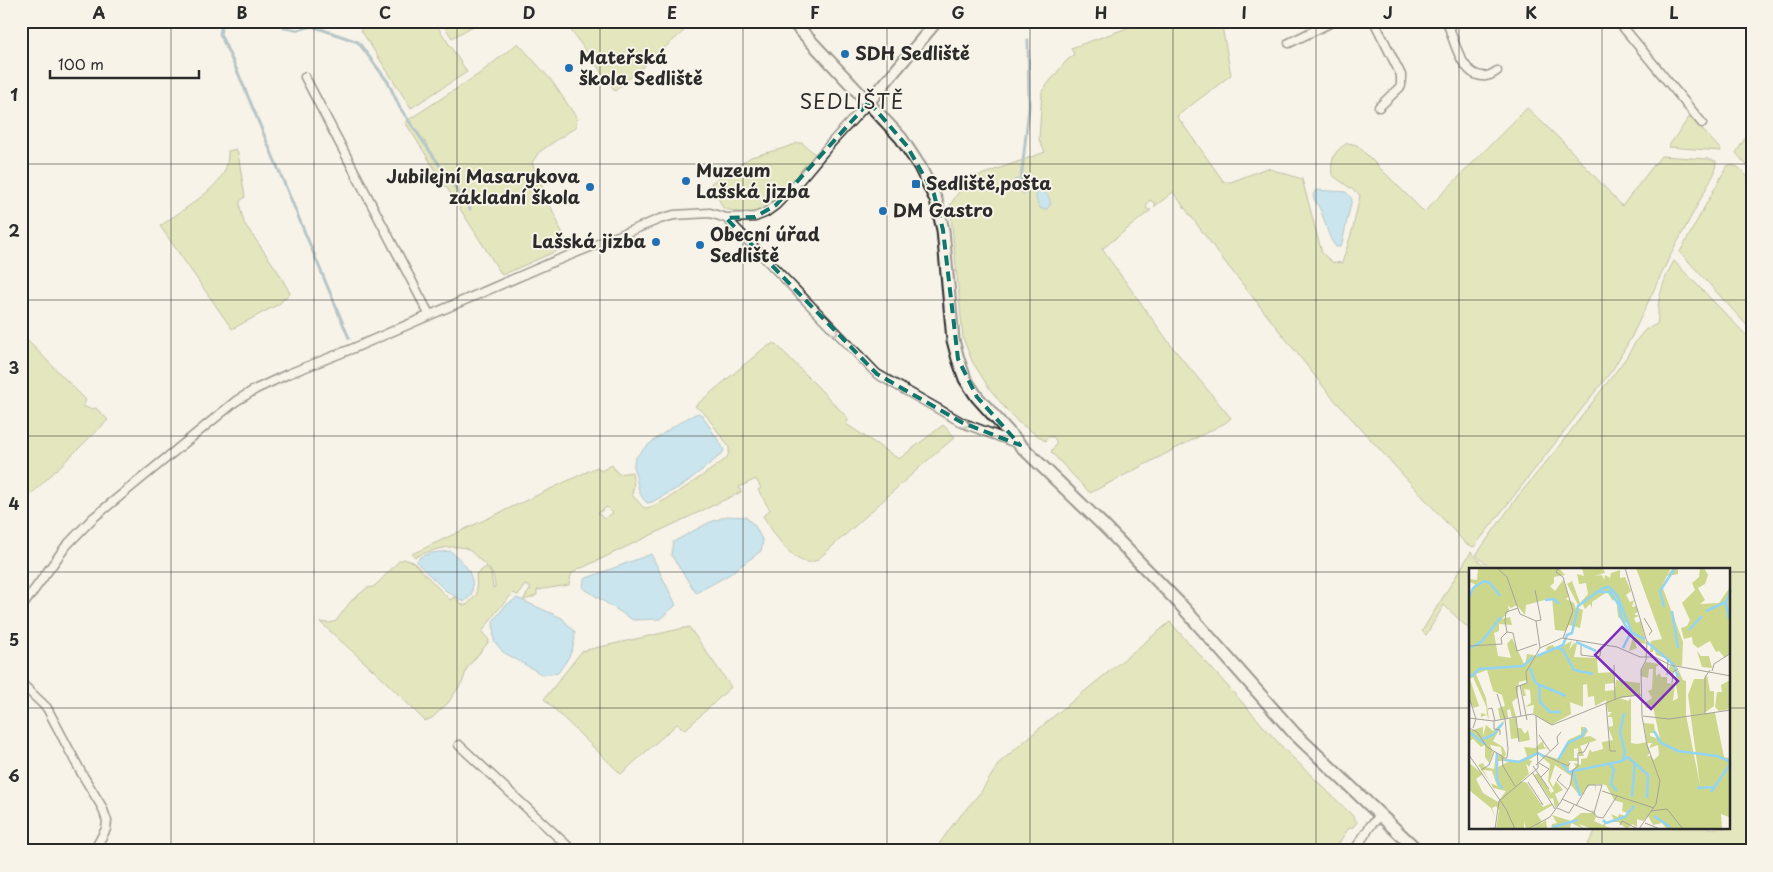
<svg xmlns="http://www.w3.org/2000/svg" width="1773" height="872" font-family="'Playpen Sans',sans-serif">
<rect width="100%" height="100%" fill="#f7f3e8"/>
<filter id="ink" filterUnits="userSpaceOnUse"><feTurbulence type="fractalNoise" baseFrequency=".02" numOctaves="2"/><feDisplacementMap in="SourceGraphic" scale="10" xChannelSelector="R" yChannelSelector="G"/><feConvolveMatrix kernelMatrix="1 2 1 2 8 2 1 2 1" color-interpolation-filters="sRGB"/></filter>
<g filter="url(#ink)">
<g fill="#ccd78b" stroke="#7c815b" fill-rule="evenodd">
<path d="M355,21H434L467,72L411,108Z"/>
<path d="M441,21H482L452,38Z"/>
<path d="M564,21H692L693,23L615,91Z"/>
<path d="M1147,21H1221L1231,75L1177,116L1224,182H1231L1267,168L1302,179L1322,253L1332,262L1342,263L1353,228L1360,195L1332,175C1330,160 1334,150 1348,143L1357,145L1424,212L1527,108L1563,142L1622,206L1661,156L1708,159L1716,161L1715,172L1669,258L1631,338L1613,369L1474,547L1466,544L1330,395L1221,257L1173,192L1154,207L1156,204L1150,200L1146,207L1148,210H1151L1102,249L1173,348L1231,418L1225,423L1090,493L1051,452L1056,444V440L1053,437H1048L1045,441L1018,422L1005,408L989,388L972,361L963,338L950,205L960,190L978,176L1045,152L1039,140L1042,91L1067,60L1074,55L1071,48Z"/>
<path d="M1727,21H1752V29Z"/>
<path d="M518,43L551,80L577,118L576,127L539,152L532,163L568,246L502,275L405,122L479,74Z"/>
<path d="M1690,116L1721,150V151L1668,147Z"/>
<path d="M1752,127V171L1736,153Z"/>
<path d="M798,143H802L815,154C803,168 777,203 761,210C748,215 735,212 723,208L711,183L751,157L784,148Z"/>
<path d="M236,149L238,153L245,197L240,201V207L244,223L277,270L290,293L279,304L232,329L160,226C178,213 210,194 221,177C227,169 228,160 228,151Z"/>
<path d="M1730,165L1738,167L1752,181V331L1680,252L1727,166Z"/>
<path d="M1674,261L1752,341V841L1743,851H1584L1597,828H1729V570L1491,569L1476,555L1518,496L1556,450L1626,358L1636,341L1645,330L1657,324C1659,316 1657,308 1659,300C1662,286 1667,273 1674,261Z"/>
<path d="M21,334L86,400L83,406L90,409L96,408L108,420L21,504Z"/>
<path d="M774,343L777,345L846,416L848,421L846,424L899,459L943,425L955,437C908,476 864,519 817,560C795,572 773,531 763,516L770,510L758,490L761,488L756,479L739,487L741,492L582,568H578L571,575L569,585L537,590V595L531,598L523,600L531,588L525,585L518,595L513,593L496,612L482,632L489,640L487,644L467,668L463,681L448,703L432,718L425,721L383,679L320,622L330,623L336,621L351,601L367,588L373,587L377,584L399,561L404,559L413,562L450,600L454,597L463,605H467L477,594L476,574L486,567L491,573L493,588L495,587C495,575 490,568 481,561C476,557 471,550 465,548C451,544 428,551 415,557L412,554L597,467L601,471L612,465L618,474L632,472L634,485L632,495L644,508C659,509 711,469 726,459L729,453V447L706,415L695,406L763,349ZM607,507L613,513L604,519L598,513Z"/>
<path d="M1471,552L1487,569L1470,570V630L1444,605L1426,635L1422,631Z"/>
<path d="M1170,622L1284,749L1352,815L1357,822L1353,827L1348,829L1334,851H928L937,847L954,823L981,792L999,763L1054,716Z"/>
<path d="M689,627L731,687L685,730L677,724L621,774L544,699L582,651Z"/>
</g>
<g fill="#92d4f3" stroke="#6990a3">
<path d="M1015,179L1029,182L1031,189L1024,194L1012,184Z"/>
<path d="M1039,190H1042C1046,193 1052,199 1050,205L1047,209H1041C1037,202 1033,197 1039,190Z"/>
<path d="M1316,190L1346,192L1352,199L1342,243L1340,247H1336C1327,237 1326,222 1320,209C1317,204 1314,201 1313,195Z"/>
<path d="M698,413L702,415L722,446L724,450L722,454L683,485L652,502L647,503C640,497 639,490 637,482C636,475 632,465 635,459C642,446 684,418 698,413Z"/>
<path d="M727,516L746,517L755,526L763,541L761,551L727,576L696,593L671,555L673,542L708,523Z"/>
<path d="M450,551C465,562 477,577 471,596L464,602L445,590L419,565L417,561L420,557L431,553Z"/>
<path d="M651,554L676,605L660,619L633,620L583,588L584,579Z"/>
<path d="M517,598L562,618L575,632C575,650 568,659 558,673L543,675L503,652L494,641L493,621L505,606Z"/>
</g>
<g fill="none" stroke-linecap="round" stroke-linejoin="round">
<g stroke="#6990a3" stroke-width="3">
<path d="M223,21L220,34L239,75L349,338"/>
<path d="M282,21L284,28L298,30L312,26L358,42L388,82L400,108L470,209"/>
<path d="M1021,180L1029,107L1028,40"/>
</g>
<g stroke="#2b2b2b" stroke-width="11">
<g id="minor">
<path d="M1374,21L1401,75V86L1379,107"/>
<path d="M1447,21C1453,38 1462,79 1486,76C1489,76 1494,73 1497,71"/>
<path d="M1618,21L1702,123"/>
<path d="M1289,43L1334,21"/>
<path d="M305,77L429,314"/>
<path d="M726,218L877,374L963,423L1016,443"/>
<path d="M21,608L66,546L93,518L236,401L256,389L288,374L354,348L548,264L660,219L674,215L710,213L726,218L755,217L765,213L776,205L800,180L832,142L869,102"/>
<path d="M21,683L47,708L82,774L102,807L107,821L106,829L94,851"/>
<path d="M459,745L573,851"/>
<path d="M1354,851L1371,825L1380,816"/>
</g>
</g>
<g stroke="#2b2b2b" stroke-width="14">
<path id="tertiary" d="M869,102L937,21"/>
</g>
<g stroke="#2b2b2b" stroke-width="15">
<path id="secondary" d="M792,21L901,138L920,167L936,200L943,230L953,340L958,359L965,379L977,397L1020,445L1104,526L1180,604L1294,733L1418,851"/>
</g>
<use href="#minor" stroke="#f7f3e8" stroke-width="8"/>
<use href="#tertiary" stroke="#f7f3e8" stroke-width="10"/>
<use href="#secondary" stroke="#f7f3e8" stroke-width="11"/>
</g>
<defs><path id="oneway-chevron" d="M-2-3.5L2.5 0L-2 3.5" fill="none" stroke-width="1.6" stroke-linecap="round" stroke-linejoin="round" transform="scale(1.25)"/></defs>
<g stroke="#918f8a">
<use href="#oneway-chevron" transform="translate(835 332) rotate(45)"/>
<use href="#oneway-chevron" transform="translate(967 424) rotate(22)"/>
</g>
</g>
<path d="M0 0H1773V872H0ZM869,102L907,146L934,194L943,230L958,359L977,397L1020,445L963,423L877,374L726,218L755,217L776,205Z" fill="#f7f3e8" fill-opacity=".55" fill-rule="evenodd"/>
<path fill="none" stroke="#0f766e" stroke-width="4" stroke-dasharray="10 6" stroke-linejoin="round" d="M869,102L907,146L934,194L943,230L958,359L977,397L1020,445L963,423L877,374L726,218L755,217L776,205Z"/>
<path fill="none" stroke="#2b2b2b" stroke-width="1" stroke-opacity="0.55" d="M171,21V851M314,21V851M457,21V851M600,21V851M743,21V851M887,21V851M1030,21V851M1173,21V851M1316,21V851M1459,21V851M1602,21V570M21,164H1752M21,300H1752M21,436H1752M21,572H1470M1729,572H1752M21,708H1470M1729,708H1752M1602,828V851"/>
<g fill="#1f6fb2" stroke="#f7f3e8" stroke-width="2">
<circle cx="845" cy="54" r="5"/>
<circle cx="569" cy="68" r="5"/>
<circle cx="686" cy="181" r="5"/>
<rect x="911" y="179" width="10" height="10" rx="2.5"/>
<circle cx="590" cy="187" r="5"/>
<circle cx="883" cy="211" r="5"/>
<circle cx="656" cy="242" r="5"/>
<circle cx="700" cy="245" r="5"/>
</g>
<g text-anchor="middle" stroke-width="4" stroke-linejoin="round" paint-order="stroke">
<g font-size="18" font-weight="bold" fill="#2b2b2b" stroke="#f7f3e8" text-anchor="start">
<text x="855" y="60">SDH Sedliště</text>
<text x="579" y="64">Mateřská<tspan x="579" dy="21">škola Sedliště</tspan></text>
<text x="696" y="177">Muzeum<tspan x="696" dy="21">Lašská jizba</tspan></text>
<text x="580" y="183" text-anchor="end">Jubilejní Masarykova<tspan x="580" dy="21">základní škola</tspan></text>
<text x="926" y="190">Sedliště,pošta</text>
<text x="893" y="217">DM Gastro</text>
<text x="710" y="241">Obecní úřad<tspan x="710" dy="21">Sedliště</tspan></text>
<text x="646" y="248" text-anchor="end">Lašská jizba</text>
</g>
<g font-size="20" letter-spacing="1" fill="#2b2b2b" stroke="#f7f3e8">
<text x="852" y="109">SEDLIŠTĚ</text>
</g>
</g>
<g transform="translate(1469 568)">
<rect width="261" height="261" fill="#f7f3e8"/>
<path d="M9,0H90L96,7L85,9V21V15L81,18L86,23L94,12L100,28L97,31L105,35L107,41L109,37L98,16L103,13L111,35L119,26L117,15L110,16L108,6L115,8L113,0H134L136,5L125,8L133,7L135,12L136,7L141,10L142,5L151,2V10L156,9L162,23L157,27L161,34L165,32L163,39L167,38L169,44L165,46L170,48L165,50L167,55L172,53L177,76L166,74L168,80L160,83L164,69L167,68H163L159,56L149,49L147,29L144,33L138,24L123,34V40L121,36L116,41L113,35L109,40L114,42L111,60L100,57L96,63L86,62L83,30L57,37L56,47L48,37L42,40L39,37L40,43L33,51L41,49L43,57L30,56V63L25,65L29,88L42,90L38,76L43,70L56,98L58,86L69,88L78,84L77,80L80,78L84,77L87,81L103,73L100,82L105,75L108,76L105,89L128,90L129,105L145,104L146,115L136,116V123L146,122L147,112L171,115V127L151,130L159,133L162,130V175L168,176L178,174L175,155L185,156L186,165H181V168L191,171L184,139L177,140L176,135L183,130L179,123L183,121L184,101H180L179,110L172,108V103L177,94L191,96L187,99V108L191,105L192,109H198V115L206,116L204,133L209,130L206,111L209,107L208,101L201,106L199,102L201,98L208,99L214,112L217,113V147L231,217L219,127L225,111H235L238,107L241,123H245V138L235,145H246L255,189L261,190L260,249L252,246L253,261H198L193,255L184,257L179,248L174,253L168,251V259L163,256L158,261L149,254H143L145,252L142,246L149,249L150,246L157,248L158,245L153,243L154,235L145,232L137,217L127,216V225L126,217H121L114,224L116,226L110,227L102,217V208L86,197L81,213L84,219L87,213L94,222L86,226L90,236L86,240L84,230L81,231L65,207L69,205L82,225L85,223L79,213L81,196L69,186L60,192L63,193L60,199L57,195L60,206L52,213L58,215L74,239L83,235L84,237L68,246L73,254L70,257L77,252L78,260L60,261L68,257L57,261L55,253V261H49V258L48,261H27L30,242L27,238L23,240L27,251L22,240L0,222V195L14,206L7,211L14,225L29,234L37,223L24,220L22,215L28,218L23,203L14,202L21,214L9,197L14,195L16,199L25,201L27,185L33,187L32,179L21,177L24,184L20,195L16,189V177L12,179L4,171L0,173V163L14,159V168L17,157L24,163L36,152L24,173L34,179L37,186L35,190L40,193H29V199L43,192L52,193L58,188L55,179L66,180L74,173L75,179L79,180L68,182L69,185L89,191L99,172L112,166V159H116L119,163L115,169L121,168L128,172L111,178L115,188H110L109,180L105,181V190H109V193H100V204L107,199L105,195L112,197V191L118,190L121,181L123,184L134,181L133,174L144,172L139,159L144,158V155L143,149H138L143,144H139L137,132L126,138L125,128L119,129L118,116L114,117V139L101,134L102,146L82,157L64,145L65,137L56,139L62,135L61,122L55,121L57,128H54L52,117L58,115V112L50,114L48,130L43,134L47,149H43L41,141L38,142L39,150L31,151L29,140L36,138L33,127L24,123L18,102L7,106L17,130L20,152L18,147L12,149V145L18,147L17,138L4,109L1,111L10,138L5,140L0,134V26L6,16L0,14V11L8,12ZM178,175H183L180,180L189,177L190,187L185,192L182,188H178L181,185ZM167,0H202L198,7L204,0H209V6L198,8L193,18L214,74L213,98L202,97L199,91L187,87L185,80L184,84H181L182,73L193,71ZM231,0H235L239,7L236,16L229,20L236,32L231,36L250,35L261,19V84L256,90L250,83L247,84L241,73L229,80L224,76L223,69L215,71L212,60L218,58L221,52L213,35L226,22L223,15L230,9ZM228,83L232,88H240L243,100L233,99ZM261,112V141L250,143L246,139L248,124H253L252,117ZM47,150L48,160H52L56,166L59,162L61,172L51,174L49,170L42,171L40,151ZM122,242L125,243L127,249L125,253L134,257L136,254V258L144,261H123L110,256L115,261L102,255L101,261H82L83,256L88,255L83,247L102,253L112,245H125Z" fill="#ccd78b" fill-rule="evenodd"/>
<path fill="none" stroke="#92d4f3" stroke-width="2.5" d="M126,24H141L150,37L152,49L161,66L154,80M0,30L4,20L15,13L21,15L31,28M76,32L85,31L90,36M257,35L260,51M195,39L191,23L206,0M203,43L209,80M237,43L257,34L262,22M220,62L233,48M107,74L127,83M178,74L204,96L209,109M2,80L13,73L32,49M89,80L94,82L105,102L124,106M68,88L94,77L98,67L103,65L109,38L134,20L140,19L148,27L163,65L176,71M61,100L66,114L70,117L71,134L81,144H92M0,106L3,108L10,101L54,98L64,89M71,117L97,128M185,163L192,175L209,183L248,188L262,194M0,164L16,176M14,171L24,167L34,155M28,185V212L33,221M36,192L50,194L69,185L76,189M89,192L99,175L113,168L117,160M154,192L156,184L151,164L155,145M93,196L100,204L153,193L159,189L179,207L178,230M141,196L145,202L142,216L148,223M104,204L111,228M228,220L247,219M242,224L262,195M163,229L166,194M185,248L201,259M134,252L137,255L156,249L165,238M84,259L109,252"/>
<path fill="none" stroke="#a5a39c" stroke-width="1" d="M28,0L38,9L51,46L67,53L71,80M90,0L87,4L94,9L104,43L94,70M156,0L178,74L177,92L172,102L173,148L178,177L191,213L187,236L170,261M66,22L72,52L67,53M49,40L37,44L36,53L38,64L44,65L48,83L68,76M175,50L183,63L180,67M0,78L33,76L32,70L38,64M112,78V87L128,89L131,88L132,79M145,97L146,132M243,103L245,96L262,85M198,107L199,92M203,115L204,104L209,101M51,117L58,152M28,126L36,151L39,181L38,190H33M0,129L7,151L4,160M137,135L141,183H147M19,141L23,140L26,153M236,145V109L241,102M52,148L47,119L58,115L57,104L71,80L93,70L148,79L171,89H186L201,97L262,108M174,148L200,151L262,142M47,149L50,174M0,150L24,153L64,146L83,157L152,129L172,127M25,153V161L31,162V167M0,160L8,164L18,179L33,188L34,198L46,218M70,167L81,183M0,187L37,241L46,261M77,188L99,198L101,195M70,195L80,201L72,209M67,197L89,176L88,169L92,164M64,198L80,221M12,202L20,197L25,184M63,204L86,241M92,206L88,212L99,222M59,214L74,237L72,235M133,223L185,240M93,231L125,245L128,249M107,238L119,217H133L125,245M88,240L100,245L105,237M182,243L198,241L214,261M128,249L134,250L148,228M176,255L191,261M151,257L153,253L169,261M11,261L26,260M26,261L30,233L69,200L67,148M59,261L81,249L91,235L101,218L104,202L109,198V185L115,184L120,175"/>
<path fill="#7b2cbf" fill-opacity="0.15" stroke="#7b2cbf" stroke-width="2.5" d="M153,59L209,113L182,141L126,87Z"/>
<rect width="261" height="261" fill="none" stroke="#2b2b2b" stroke-width="2.5"/>
</g>
<rect width="1773" height="872" fill="none" stroke="#f7f3e8" stroke-width="55"/>
<path d="M50 70v8h149v-8" fill="none" stroke="#2b2b2b" stroke-width="2.5"/>
<text x="58" y="70" font-size="15" fill="#2b2b2b" stroke="#f7f3e8" stroke-width="4" paint-order="stroke">100 m</text>
<rect x="28" y="28" width="1718" height="816" fill="none" stroke="#2b2b2b" stroke-width="2"/>
<g font-size="16" text-anchor="middle" font-weight="bold" fill="#2b2b2b">
<text x="99" y="19">A</text>
<text x="242" y="19">B</text>
<text x="385" y="19">C</text>
<text x="529" y="19">D</text>
<text x="672" y="19">E</text>
<text x="815" y="19">F</text>
<text x="958" y="19">G</text>
<text x="1101" y="19">H</text>
<text x="1244" y="19">I</text>
<text x="1388" y="19">J</text>
<text x="1531" y="19">K</text>
<text x="1674" y="19">L</text>
<text x="14" y="101">1</text>
<text x="14" y="237">2</text>
<text x="14" y="374">3</text>
<text x="14" y="510">4</text>
<text x="14" y="646">5</text>
<text x="14" y="782">6</text>
</g>
</svg>
